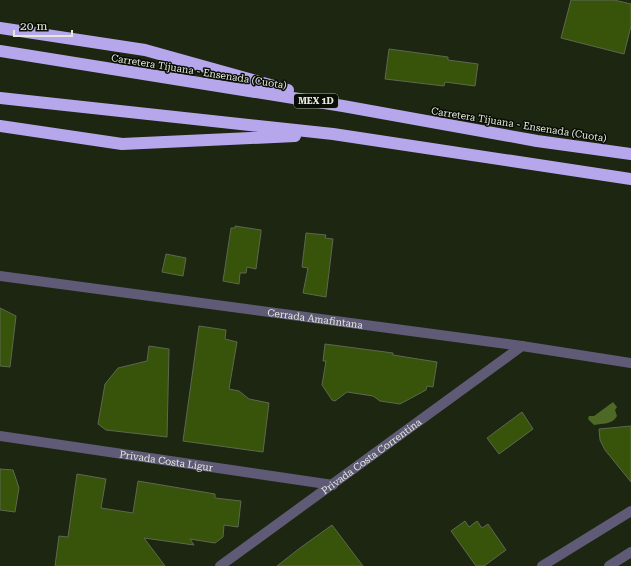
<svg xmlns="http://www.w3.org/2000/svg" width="631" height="566" font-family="'Roboto Serif',serif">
<rect width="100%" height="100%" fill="#1c2610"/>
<path fill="#4d6925" d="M613,402L617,407L615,410L617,416C612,425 603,423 594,425L588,419L589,416H594Z"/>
<g fill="#38530a" stroke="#5d6950">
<path d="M571,0H614L631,4V26L624,54L561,38Z"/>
<path d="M389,49L448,57V60L478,64L475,86L445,82L444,86L385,79Z"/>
<path d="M235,226L261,230V232L256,269L247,267L246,273H240L239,284L223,281L231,228H235Z"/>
<path d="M306,233L326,235L325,238L333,239L326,297L303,293L308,268L302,267Z"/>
<path d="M166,254L186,258L183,276L162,272Z"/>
<path d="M0,308L16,316L10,367L0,366Z"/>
<path d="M199,326L226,330L225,339L237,342L229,389L239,391L249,399L269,403L263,452L183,441Z"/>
<path d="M325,344L393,353V355L437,362L433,387L427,386L426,390L400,404L380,401L373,396L347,392L335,401L332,400L322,385L326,361H323Z"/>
<path d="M149,346L169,349L167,437L106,430L98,424L105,384L118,368L147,361Z"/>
<path d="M522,412L533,429L499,454L487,438Z"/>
<path d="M631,426V482L605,450L600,440L599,429Z"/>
<path d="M0,469L13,470L19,488L15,512L0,510Z"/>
<path d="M77,474L106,479L101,508L133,513L138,481L215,494V498L241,501L238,527L224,525L223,537L215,543L190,539L194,545L144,538L165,566H55L59,536L68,537Z"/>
<path d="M465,521L469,527L477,521L482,528L488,524L506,550L484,566H476L451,531Z"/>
<path d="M332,525L363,566H277L300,548Z"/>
</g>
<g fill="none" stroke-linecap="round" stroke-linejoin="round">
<g stroke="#5f5a76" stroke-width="10">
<path id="s1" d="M0,276L522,346L631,363"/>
<path id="s2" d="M0,436L333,485"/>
<path id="s3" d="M220,566L522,346"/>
<path d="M542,566L631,511"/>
<path d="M609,566L631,552"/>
</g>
<g stroke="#b6a7ed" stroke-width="12">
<path d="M0,28L145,50L288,90"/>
<path d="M0,51L343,106L537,141L631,154"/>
<path d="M0,98L333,134L631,179"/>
<path d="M0,126L122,144L295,136"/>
</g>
</g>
<g text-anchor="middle" stroke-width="3" stroke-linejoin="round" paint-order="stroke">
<rect fill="#090d05" stroke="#a2a89c" stroke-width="1" x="294" y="94" width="44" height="14" rx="3"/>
<g font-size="9" font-weight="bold" fill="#e3eadc">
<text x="316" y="104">MEX 1D</text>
</g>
<g font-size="10" fill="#e3eadc" stroke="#090d05">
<text transform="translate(199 71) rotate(9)" y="4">Carretera Tijuana - Ensenada (Cuota)</text>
<text transform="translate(519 124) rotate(9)" y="4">Carretera Tijuana - Ensenada (Cuota)</text>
<text dy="4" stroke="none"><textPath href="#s1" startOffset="318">Cerrada Amafintana</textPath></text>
<text dy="4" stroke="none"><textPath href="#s3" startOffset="187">Privada Costa Correntina</textPath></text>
<text dy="4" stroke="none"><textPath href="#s2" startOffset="168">Privada Costa Ligur</textPath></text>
</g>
</g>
<path d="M14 30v6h58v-6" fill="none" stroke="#e3eadc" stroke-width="2"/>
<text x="20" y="30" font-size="12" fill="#e3eadc" stroke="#090d05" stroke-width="3" paint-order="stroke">20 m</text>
</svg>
